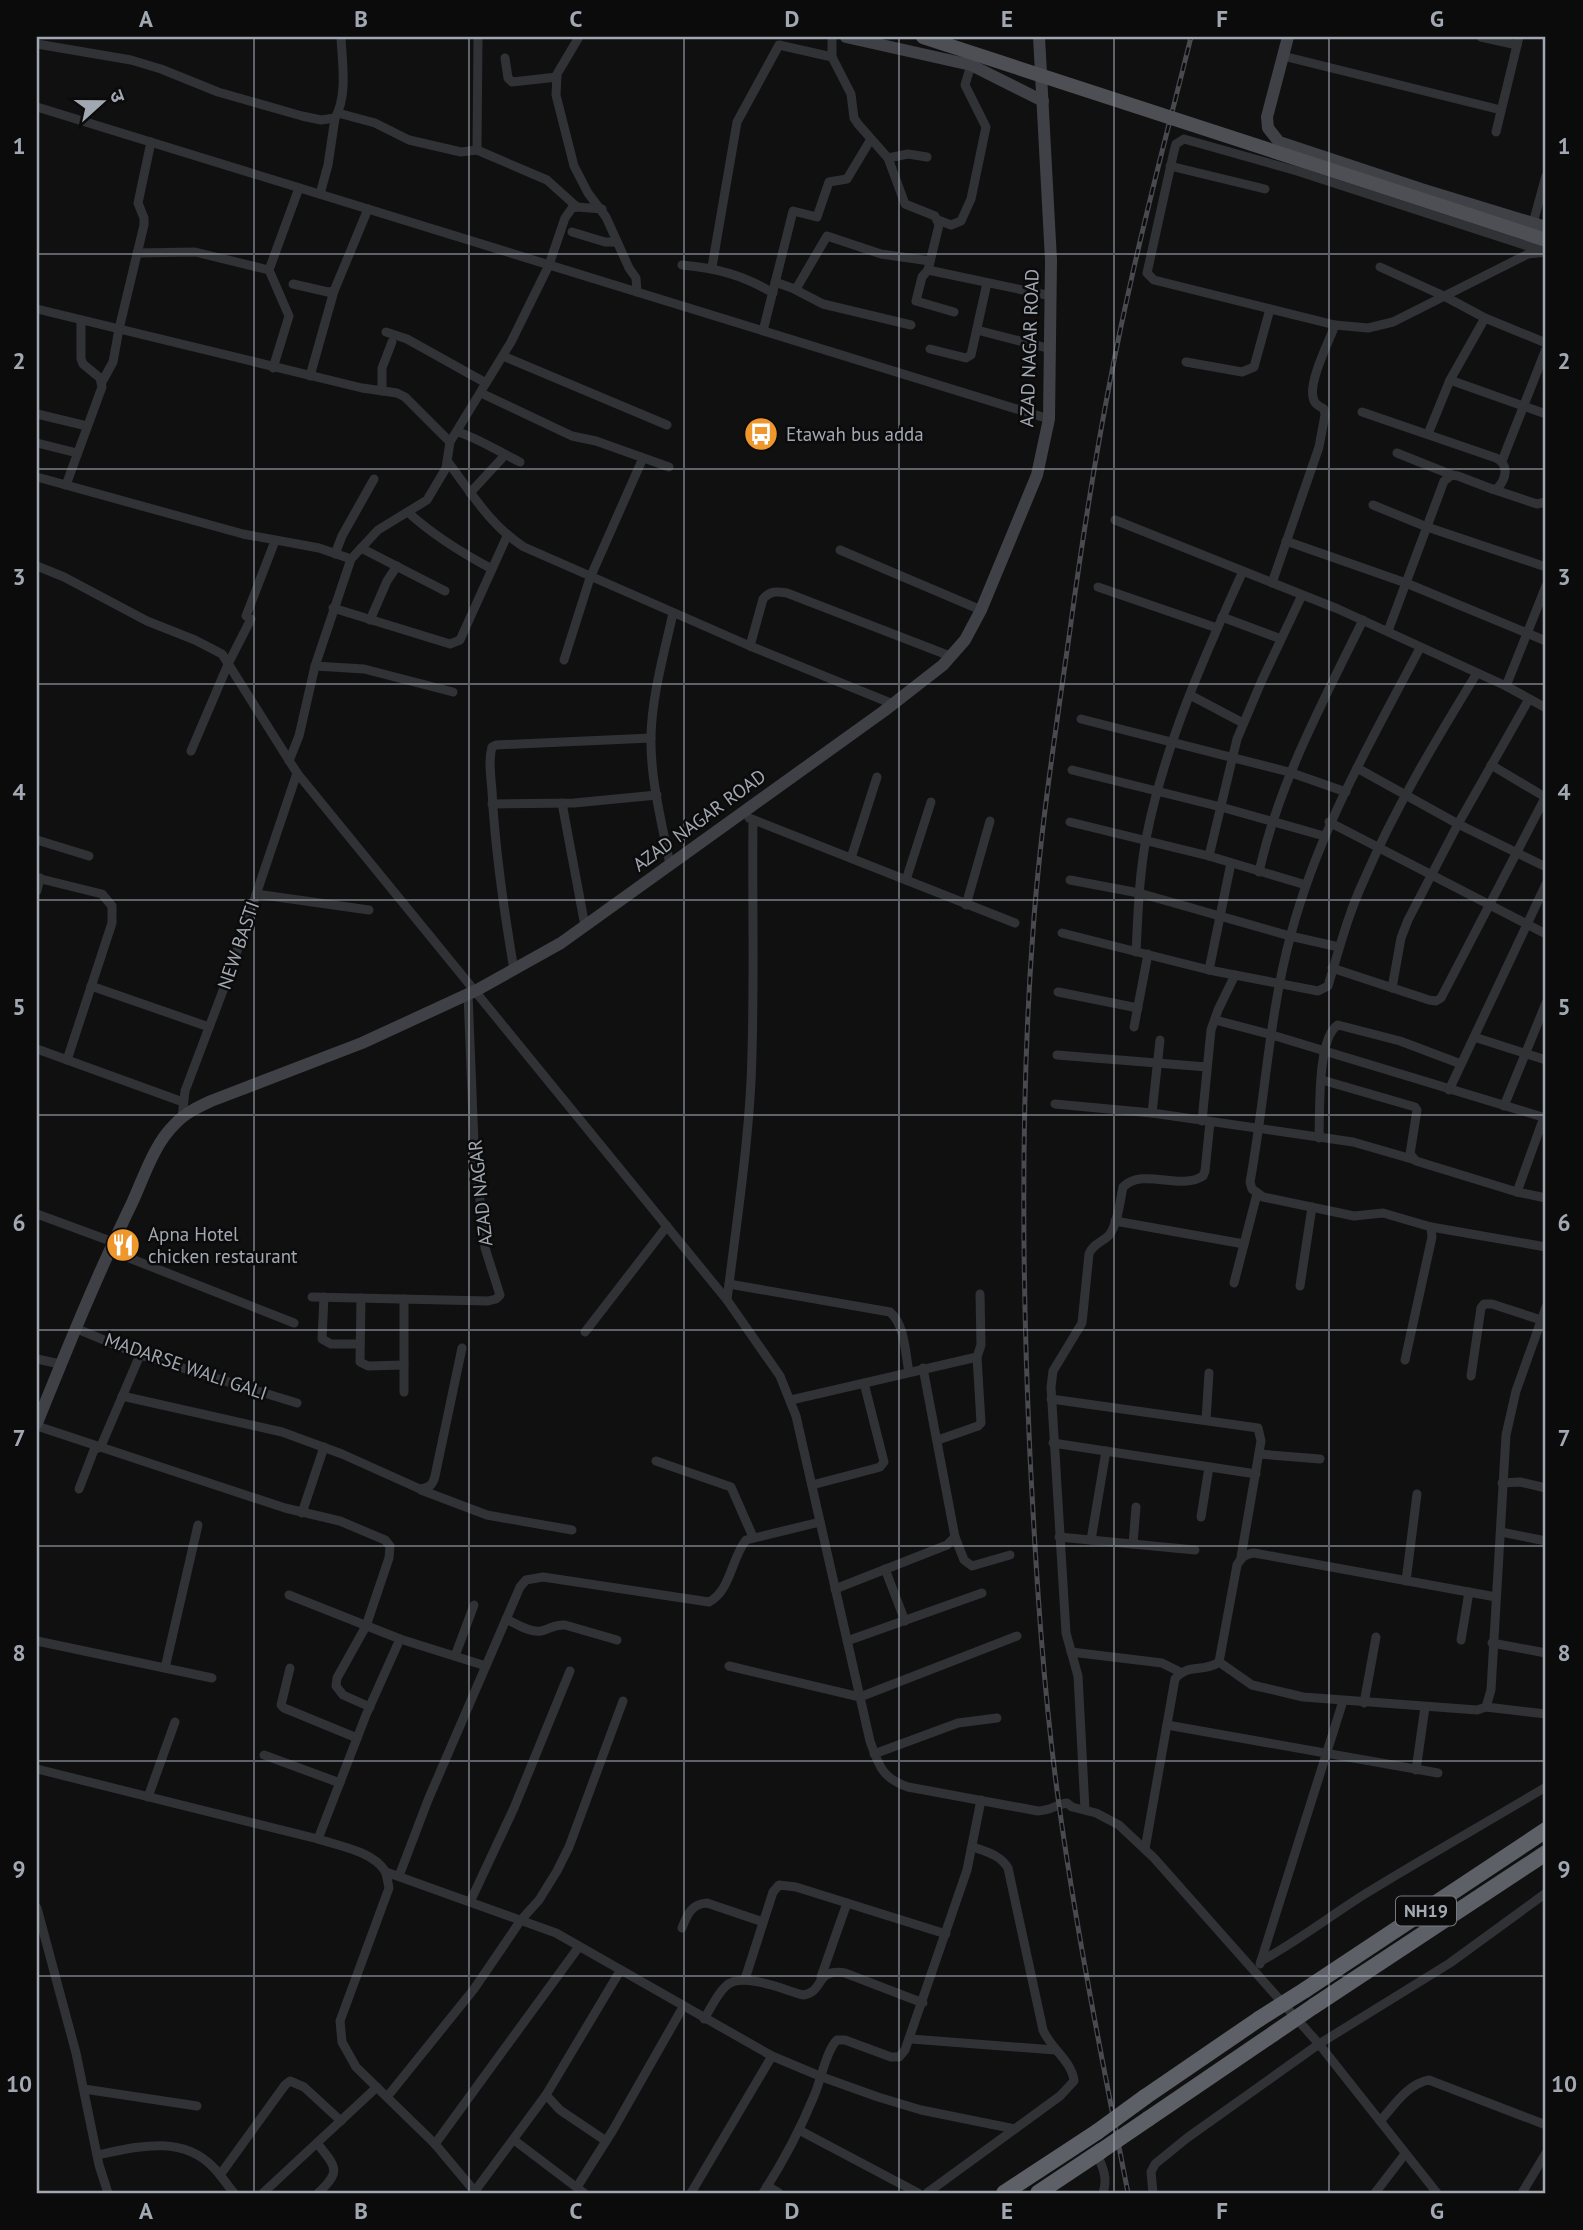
<svg xmlns="http://www.w3.org/2000/svg" width="1583" height="2230" font-family="'PT Sans','Noto Sans Devanagari',sans-serif">
<rect width="100%" height="100%" fill="#101011"/>
<g fill="none" stroke-linecap="round" stroke-linejoin="round">
<g stroke="#313236" stroke-width="9">
<path d="M478,37L477,150L547,180L577,207"/>
<path d="M579,37L557,74L556,95L574,166L588,193L606,217L629,268L636,278L637,292"/>
<path d="M832,37V57L851,94L854,118L858,124L888,158L905,204L935,216L939,225L928,270L922,277L916,301L954,312"/>
<path d="M1481,37L1517,45"/>
<path d="M37,44L131,60L161,69L218,92L302,116L321,120L335,118C348,95 342,62 341,37"/>
<path d="M1283,56L1501,110"/>
<path d="M505,58L508,78L512,82L557,77"/>
<path d="M37,107L1049,419"/>
<path d="M338,113L375,123L409,140L461,152L477,150"/>
<path d="M1496,132L1519,37"/>
<path d="M888,158L908,154L927,157"/>
<path d="M1170,166L1265,189"/>
<path d="M320,194L328,165L335,118"/>
<path d="M938,220L951,225L961,221L971,199L986,127L965,85L971,65"/>
<path d="M1533,223L1546,176"/>
<path d="M572,232L605,242H617"/>
<path d="M1540,250L1297,171L1184,139L1176,144L1174,151L1147,273L1154,280L1335,325L1368,328L1393,322L1528,254L1546,252"/>
<path d="M137,253L195,252L269,270"/>
<path d="M682,265C716,268 743,275 773,293"/>
<path d="M712,267L737,122L779,45L832,57"/>
<path d="M1380,267L1444,296L1485,318L1546,343"/>
<path d="M928,270L1051,296"/>
<path d="M775,282L792,288L823,304L911,325"/>
<path d="M293,284L328,292L334,291L368,209"/>
<path d="M796,289L827,236L881,254L930,261"/>
<path d="M37,309L362,388L397,393L405,397L450,442"/>
<path d="M977,330L1051,349"/>
<path d="M763,331L793,211L817,217L829,182L847,179L871,139"/>
<path d="M386,332L407,339L486,383"/>
<path d="M930,349L966,358L971,355L987,283"/>
<path d="M503,356L667,425"/>
<path d="M1186,362L1242,372L1254,367L1270,309"/>
<path d="M273,368L289,316L269,270L299,188"/>
<path d="M310,376L334,291"/>
<path d="M1450,380L1546,414"/>
<path d="M102,382L113,362L119,329L144,225V218L138,203L151,142"/>
<path d="M382,391V368L392,342"/>
<path d="M481,393L572,436L596,441L669,467"/>
<path d="M1362,412L1496,458C1510,465 1506,479 1497,489H1492L1458,476L1452,475L1444,481L1388,631"/>
<path d="M37,414L87,426"/>
<path d="M458,432C480,439 499,452 520,462"/>
<path d="M1428,434L1450,380L1485,318"/>
<path d="M37,443L77,453"/>
<path d="M1397,453L1452,475"/>
<path d="M1502,461L1546,349"/>
<path d="M448,462C471,493 491,526 524,547L750,646L893,704"/>
<path d="M37,477L243,534L319,548L351,559"/>
<path d="M66,485L102,387L100,378L83,364L81,359V320"/>
<path d="M1492,489L1537,504L1546,502"/>
<path d="M470,493L505,455"/>
<path d="M1373,505L1427,527L1546,567"/>
<path d="M409,513C434,536 462,553 492,569"/>
<path d="M1115,520L1338,609L1506,686L1546,708"/>
<path d="M1286,541L1406,583L1546,641"/>
<path d="M361,548L445,591"/>
<path d="M840,550L981,610"/>
<path d="M335,554L342,536L374,479"/>
<path d="M37,566L64,577L147,621L195,640L222,654L297,773L727,1300L780,1376L796,1416L870,1741C879,1766 882,1778 908,1787L1038,1811C1049,1811 1056,1805 1067,1803L1072,1807L1096,1813L1119,1825L1154,1858L1319,2044L1437,2193"/>
<path d="M1272,583L1319,447L1325,415L1324,409C1319,406 1314,404 1313,397C1309,380 1329,342 1335,325"/>
<path d="M1098,587L1217,628"/>
<path d="M333,608L450,644L460,640L507,536"/>
<path d="M246,616L275,541"/>
<path d="M1222,617L1281,639"/>
<path d="M370,620L387,581L397,566"/>
<path d="M750,646L763,599C770,591 776,591 787,593L950,656"/>
<path d="M564,660L590,578L643,458"/>
<path d="M315,666L364,669L453,692"/>
<path d="M1506,686L1546,586"/>
<path d="M1190,695L1243,723"/>
<path d="M1081,719L1289,772L1346,792"/>
<path d="M191,751L229,662L251,619"/>
<path d="M289,761L299,736L315,666L351,559L378,530L427,500L446,468L450,442L511,342L549,265L565,218L572,208L577,207L602,209"/>
<path d="M1491,765L1545,797"/>
<path d="M1357,768L1458,824L1546,867"/>
<path d="M1072,770L1221,807L1324,836"/>
<path d="M562,803L585,926"/>
<path d="M492,804L574,803L657,795"/>
<path d="M749,818L1015,923"/>
<path d="M1070,822L1209,856L1306,885"/>
<path d="M1329,822L1546,934"/>
<path d="M37,840L89,856"/>
<path d="M1209,856L1237,739L1262,680L1302,595"/>
<path d="M851,858L877,777"/>
<path d="M670,865C662,823 650,779 651,736C652,695 664,654 673,613"/>
<path d="M1259,872C1279,782 1323,702 1363,620"/>
<path d="M37,878L102,894L112,906V923L67,1060"/>
<path d="M906,880L931,802"/>
<path d="M1070,880L1139,893L1290,936L1339,947"/>
<path d="M37,891L40,878"/>
<path d="M256,894L369,910"/>
<path d="M966,905L990,821"/>
<path d="M1062,933L1209,970L1318,991L1328,986C1339,950 1348,914 1364,880C1395,808 1436,740 1477,673"/>
<path d="M1136,952C1138,914 1139,876 1146,839C1164,746 1204,657 1243,571"/>
<path d="M1332,968L1429,1000L1436,1001L1441,998L1546,796"/>
<path d="M514,970C504,911 495,851 492,791C491,777 488,761 492,747L496,745L651,738"/>
<path d="M1209,970L1231,863"/>
<path d="M91,986L209,1027"/>
<path d="M1392,988L1401,938L1408,920L1458,824L1529,699"/>
<path d="M1058,992L1138,1008"/>
<path d="M1215,1020L1272,1035L1546,1118"/>
<path d="M1134,1027L1148,954"/>
<path d="M1474,1037L1546,1060"/>
<path d="M37,1049L183,1102"/>
<path d="M1057,1055L1207,1067"/>
<path d="M1322,1080L1415,1107L1417,1110L1410,1154L1416,1161L1517,1192L1546,1198"/>
<path d="M1449,1090L1546,884"/>
<path d="M1055,1104L1152,1113L1353,1142L1412,1159"/>
<path d="M1504,1106L1546,1003"/>
<path d="M1152,1113L1160,1040"/>
<path d="M182,1118L185,1091L230,972L297,773"/>
<path d="M1202,1121L1211,1030L1218,1010L1235,975"/>
<path d="M1319,1138C1320,1113 1317,1037 1338,1025L1400,1041L1461,1064"/>
<path d="M1517,1192L1544,1117"/>
<path d="M37,1214L113,1242"/>
<path d="M1115,1221L1244,1244"/>
<path d="M1431,1227L1546,1247"/>
<path d="M109,1250L294,1323"/>
<path d="M1234,1283L1257,1194"/>
<path d="M729,1284L890,1312C905,1325 905,1352 909,1372"/>
<path d="M1300,1286L1312,1207"/>
<path d="M312,1297L488,1301L496,1299L500,1295L485,1248L474,1143L468,994"/>
<path d="M324,1297L322,1339L331,1344H360"/>
<path d="M361,1298L360,1362L368,1366L404,1365"/>
<path d="M404,1299V1392"/>
<path d="M727,1300C736,1227 747,1155 751,1082C755,995 752,907 753,820"/>
<path d="M75,1328L140,1355L297,1403"/>
<path d="M585,1332L667,1226"/>
<path d="M37,1359L60,1364"/>
<path d="M1405,1360L1432,1237L1431,1227L1383,1213L1354,1216L1263,1197L1252,1189L1250,1182C1265,1101 1269,1014 1291,934C1318,832 1371,741 1420,648"/>
<path d="M1471,1376L1481,1308L1484,1304H1492L1541,1320"/>
<path d="M122,1396L282,1432L342,1454L420,1489C429,1488 433,1485 435,1476L462,1348"/>
<path d="M1051,1399L1258,1428L1261,1441L1241,1557"/>
<path d="M791,1400L977,1357L981,1345L980,1294"/>
<path d="M1206,1420L1209,1373"/>
<path d="M37,1426L285,1508L340,1521L385,1540L390,1546L389,1558L366,1626L337,1678L336,1686L343,1695L370,1707"/>
<path d="M938,1440L978,1426L981,1423L977,1357"/>
<path d="M1053,1443L1256,1474"/>
<path d="M1259,1454L1320,1459"/>
<path d="M656,1461L731,1487L753,1537"/>
<path d="M1502,1483L1520,1482L1546,1488"/>
<path d="M812,1485L873,1469L880,1467L884,1462L864,1383"/>
<path d="M79,1489L94,1450L101,1446L140,1355"/>
<path d="M421,1490L487,1515L572,1530"/>
<path d="M302,1513L324,1447"/>
<path d="M1201,1517L1209,1467"/>
<path d="M1501,1532L1546,1541"/>
<path d="M955,1537L964,1560L972,1566L1010,1555"/>
<path d="M1059,1537L1195,1550"/>
<path d="M1091,1540L1106,1451"/>
<path d="M1133,1544L1136,1507"/>
<path d="M885,1569L905,1621"/>
<path d="M1406,1581L1417,1494"/>
<path d="M835,1589L947,1545L955,1537L923,1368"/>
<path d="M289,1595L400,1639L486,1666"/>
<path d="M506,1619C515,1623 530,1633 541,1631C550,1629 554,1624 565,1625L617,1640"/>
<path d="M1461,1640L1469,1592"/>
<path d="M37,1641L212,1678"/>
<path d="M847,1641L982,1593"/>
<path d="M1492,1643L1546,1653"/>
<path d="M1071,1652L1162,1663L1180,1672"/>
<path d="M455,1656L474,1605"/>
<path d="M1219,1662L1252,1685L1303,1697L1477,1710L1486,1707L1491,1690L1506,1435L1516,1391L1546,1307"/>
<path d="M729,1666L860,1697L1017,1636"/>
<path d="M165,1668L198,1525"/>
<path d="M290,1668L281,1705L284,1708L357,1738"/>
<path d="M1364,1703L1376,1637"/>
<path d="M1486,1707L1546,1714"/>
<path d="M1167,1725L1438,1773"/>
<path d="M874,1754L958,1723L997,1718"/>
<path d="M264,1755L340,1783"/>
<path d="M37,1769L318,1839C339,1846 372,1851 385,1871C387,1876 388,1883 389,1888L340,2021L342,2042L356,2067L435,2144L476,2193"/>
<path d="M1416,1770L1425,1707"/>
<path d="M148,1797L175,1722"/>
<path d="M1085,1809L1078,1676L1066,1633L1051,1387L1053,1371L1082,1323L1089,1254C1093,1243 1104,1242 1110,1234C1118,1222 1120,1201 1123,1187C1143,1167 1180,1191 1203,1176L1205,1171L1210,1122"/>
<path d="M318,1839L366,1715L400,1639"/>
<path d="M1145,1849L1175,1679C1187,1663 1204,1673 1219,1662L1237,1565C1242,1557 1245,1554 1254,1553L1496,1597"/>
<path d="M386,1872L556,1933L772,2056L822,2077L878,2097L921,2110L1015,2129"/>
<path d="M399,1876L428,1800L520,1587L526,1580L543,1577L709,1602C731,1590 731,1559 746,1540L820,1522"/>
<path d="M470,1902L514,1808L570,1671"/>
<path d="M37,1908L76,2053L99,2165L108,2193"/>
<path d="M682,1928C687,1915 691,1904 707,1903L763,1922"/>
<path d="M1261,1961C1298,1941 1330,1916 1365,1894C1425,1857 1486,1823 1546,1787"/>
<path d="M1260,1964L1343,1701"/>
<path d="M821,1977L847,1903"/>
<path d="M745,1979L773,1892L779,1885L796,1887L946,1934"/>
<path d="M704,2019C711,2008 717,1994 726,1986C742,1971 784,1990 803,1995C825,1992 814,1968 845,1973L923,2003"/>
<path d="M911,2039L1055,2050"/>
<path d="M84,2089L197,2106"/>
<path d="M546,2095L560,2110L606,2141"/>
<path d="M387,2097L474,1989L521,1920L539,1900L557,1871L569,1847L623,1701"/>
<path d="M1380,2121C1394,2106 1407,2084 1429,2080L1546,2125"/>
<path d="M799,2130L918,2193"/>
<path d="M514,2140L584,2193"/>
<path d="M317,2143C336,2167 342,2171 318,2193"/>
<path d="M435,2144L578,1948"/>
<path d="M1097,2154C1103,2168 1108,2178 1103,2193"/>
<path d="M97,2155C137,2147 181,2134 213,2167C221,2175 227,2185 234,2193"/>
<path d="M220,2175L285,2085L290,2081L304,2087L341,2121"/>
<path d="M767,2186L779,2193"/>
<path d="M577,2187L613,2130L683,2007"/>
<path d="M475,2191L546,2095L620,1971"/>
<path d="M263,2193L377,2087"/>
<path d="M691,2193L772,2056"/>
<path d="M763,2193C783,2162 800,2130 814,2096C821,2080 826,2051 837,2040H845L891,2057H899L905,2050L967,1870L981,1800"/>
<path d="M927,2193L1060,2096L1074,2081C1072,2061 1051,2049 1043,2030L1008,1868C1000,1855 987,1852 973,1847"/>
<path d="M1153,2193L1151,2172L1155,2164L1187,2138L1319,2044L1450,1963L1546,1893"/>
<path d="M1375,2193L1405,2154"/>
<path d="M1522,2193L1546,2153"/>
</g>
<g stroke="#3f4146" stroke-width="12">
<path d="M846,37L971,65L1043,101"/>
<path d="M1288,37L1267,117L1268,128L1279,142L1421,189L1546,227"/>
<path d="M37,1423C67,1349 97,1275 132,1203C144,1177 154,1144 175,1124C185,1113 198,1107 211,1101L362,1043L477,990L561,943L884,711L943,665L965,640L981,610L1037,475L1049,419L1051,260L1039,37"/>
</g>
<g stroke="#5d6167" stroke-width="16">
<path d="M1305,1990L1546,1830"/>
<path d="M1314,2006L1546,1853"/>
<path d="M1145,2097L1259,2019"/>
<path d="M1148,2119L1273,2034"/>
<path d="M1004,2193L1097,2132"/>
<path d="M1038,2193L1101,2151"/>
</g>
<g stroke="#484a4f" stroke-width="5">
<path id="rail" d="M1128,2193C1103,2064 1077,1935 1059,1805C1043,1690 1036,1572 1030,1456C1022,1281 1020,1105 1033,931C1040,832 1055,735 1069,637C1085,518 1104,399 1131,281C1149,199 1171,118 1191,37"/>
</g>
<use href="#rail" stroke="#0b0b0c" stroke-width="2.5" stroke-dasharray="8" stroke-linecap="butt"/>
<path stroke="#4d4f55" stroke-width="14" d="M923,37L1546,240"/>
<g stroke="#5d6167" stroke-width="16">
<path d="M1259,2019L1305,1990"/>
<path d="M1273,2034L1314,2006"/>
<path d="M1097,2132L1145,2097"/>
<path d="M1101,2151L1148,2119"/>
</g>
</g>
<path fill="none" stroke="#a1a8b2" stroke-width="2" stroke-opacity="0.55" d="M254,37V2193M469,37V2193M684,37V2193M899,37V2193M1114,37V2193M1329,37V2193M37,254H1546M37,469H1546M37,684H1546M37,900H1546M37,1115H1546M37,1330H1546M37,1546H1546M37,1761H1546M37,1976H1546"/>
<defs>
<g id="bus-disc" transform="scale(1.75)"><circle r="9.5" fill="#ed972c" stroke="#0b0b0c"/><path d="M-5-6H5V4H4V6H2V4H-2V6H-4V4H-5ZM-3.5-4V0h7V-4ZM-3.5 1.2v1.5H-2V1.2ZM2 1.2v1.5H3.5V1.2Z" fill="#fff"/></g>
<g id="restaurant-disc" transform="scale(1.75)"><circle r="9.5" fill="#ed972c" stroke="#0b0b0c"/><path d="M-5-6h1v4h1v-4h1v4h1v-4h1v5L-1.5 .5V6h-2V.5L-5-1ZM5-6V6H3V1.5H1.5Q1.5-4 5-6Z" fill="#fff"/></g>
</defs>
<g fill-rule="evenodd">
<use href="#bus-disc" x="761" y="434"/>
<use href="#restaurant-disc" x="123" y="1245"/>
</g>
<g text-anchor="middle" stroke-width="5" stroke-linejoin="round" paint-order="stroke">
<rect fill="#0b0b0c" stroke="#747980" stroke-width="2" x="1396" y="1896.5" width="60" height="29" rx="5"/>
<g font-size="18" font-weight="bold" fill="#a1a8b2">
<text x="1426" y="1917">NH19</text>
</g>
<g font-size="19" fill="#a1a8b2" stroke="#0b0b0c">
<text transform="translate(1029 348) rotate(-88)" y="7">AZAD NAGAR ROAD</text>
<text transform="translate(699 820) rotate(-36)" y="7">AZAD NAGAR ROAD</text>
<text transform="translate(238 945) rotate(-71)" y="7">NEW BASTI</text>
<text transform="translate(480 1193) rotate(-96)" y="7">AZAD NAGAR</text>
<text transform="translate(186 1366) rotate(19)" y="7">MADARSE WALI GALI</text>
</g>
<g font-size="19" fill="#a1a8b2" stroke="#0b0b0c" text-anchor="start">
<text x="786" y="441">Etawah bus adda</text>
<text x="148" y="1241">Apna Hotel<tspan x="148" dy="22">chicken restaurant</tspan></text>
</g>
</g>
<rect width="1583" height="2230" fill="none" stroke="#0b0b0c" stroke-width="77"/>
<g transform="translate(102 102) rotate(69)" stroke="#0b0b0c" stroke-width="5" paint-order="stroke">
<path d="M0-5L12 26L0 18L-12 26Z" fill="#a1a8b2"/>
<text y="-10" font-size="19" font-weight="bold" text-anchor="middle" fill="#a1a8b2">उ</text>
</g>
<rect x="38" y="38" width="1506" height="2154" fill="none" stroke="#a1a8b2" stroke-width="2.5"/>
<g font-size="23" text-anchor="middle" font-weight="bold" fill="#a1a8b2">
<text x="146" y="27">A</text>
<text x="361" y="27">B</text>
<text x="576" y="27">C</text>
<text x="792" y="27">D</text>
<text x="1007" y="27">E</text>
<text x="1222" y="27">F</text>
<text x="1437" y="27">G</text>
<text x="19" y="154">1</text>
<text x="1564" y="154">1</text>
<text x="19" y="369">2</text>
<text x="1564" y="369">2</text>
<text x="19" y="585">3</text>
<text x="1564" y="585">3</text>
<text x="19" y="800">4</text>
<text x="1564" y="800">4</text>
<text x="19" y="1015">5</text>
<text x="1564" y="1015">5</text>
<text x="19" y="1231">6</text>
<text x="1564" y="1231">6</text>
<text x="19" y="1446">7</text>
<text x="1564" y="1446">7</text>
<text x="19" y="1661">8</text>
<text x="1564" y="1661">8</text>
<text x="19" y="1877">9</text>
<text x="1564" y="1877">9</text>
<text x="19" y="2092">10</text>
<text x="1564" y="2092">10</text>
<text x="146" y="2219">A</text>
<text x="361" y="2219">B</text>
<text x="576" y="2219">C</text>
<text x="792" y="2219">D</text>
<text x="1007" y="2219">E</text>
<text x="1222" y="2219">F</text>
<text x="1437" y="2219">G</text>
</g>
</svg>
